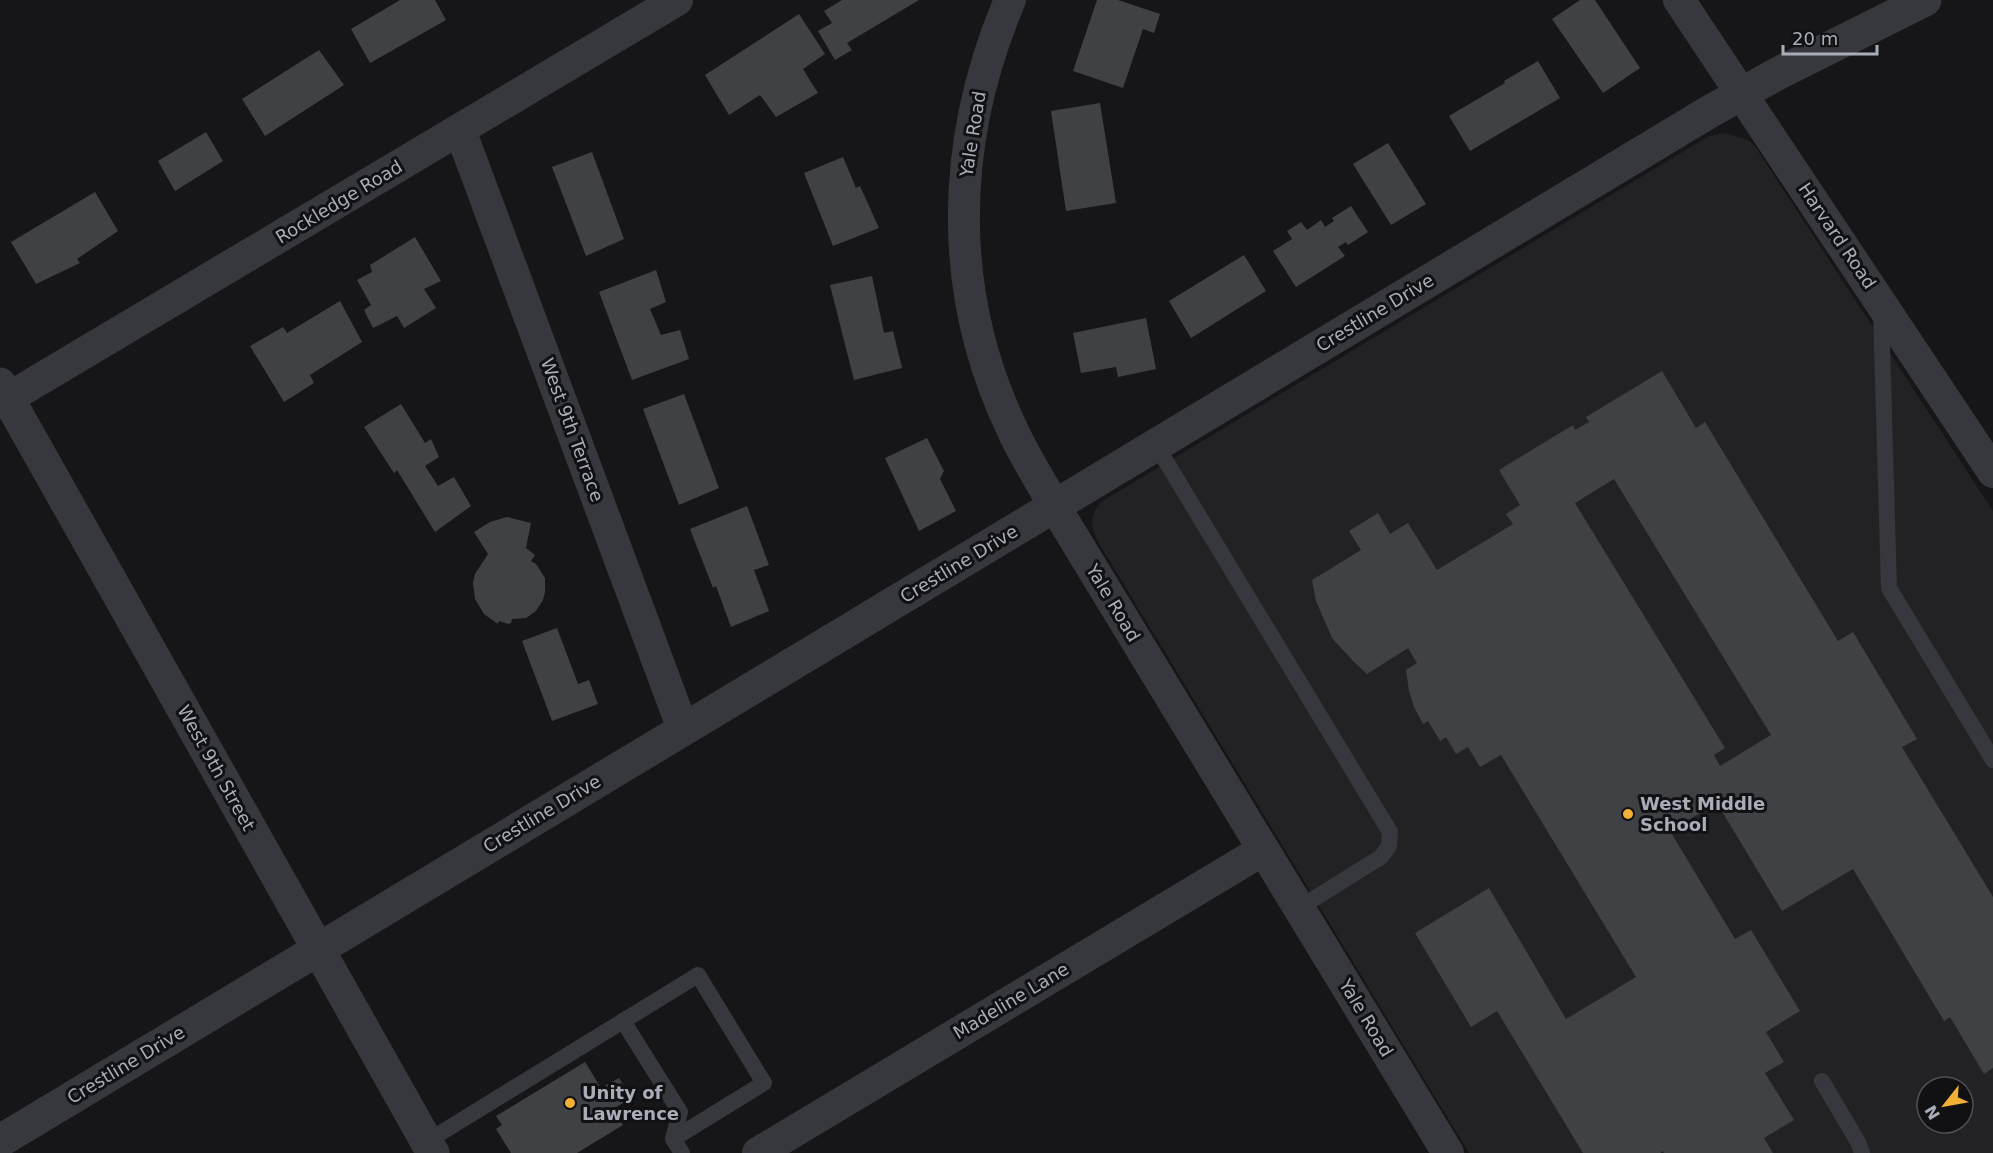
<svg xmlns="http://www.w3.org/2000/svg" width="1993" height="1153" font-family="'DejaVu Sans',sans-serif">
<rect width="100%" height="100%" fill="#161618"/>
<path fill="#222225" fill-rule="evenodd" d="M1726,133L1750,141L1756,148L1993,511V1153H1469L1097,540L1093,530L1092,517L1096,509L1101,502L1709,136ZM1927,1087H1963V1123H1927Z"/>
<g fill="#404145" fill-rule="evenodd">
<path d="M400,0H435L446,20L370,63L351,29Z"/>
<path d="M842,0H919L847,43L852,50L835,60L818,31L832,23L824,11Z"/>
<path d="M1097,0H1118L1160,14L1154,33L1143,29L1123,88L1073,71Z"/>
<path d="M1580,0H1595L1640,68L1603,93L1552,19Z"/>
<path d="M799,14L825,54L803,69L818,93L776,117L760,95L729,115L705,75Z"/>
<path d="M319,50L344,85L265,136L242,99Z"/>
<path d="M1538,61L1560,98L1470,151L1449,116L1505,83L1504,81Z"/>
<path d="M1100,103L1116,203L1066,211L1051,111Z"/>
<path d="M206,132L223,161L175,191L158,161Z"/>
<path d="M1388,143L1426,204L1391,225L1353,164Z"/>
<path d="M592,152L624,239L586,256L552,167Z"/>
<path d="M843,157L856,188L860,186L879,228L833,246L804,173Z"/>
<path d="M95,192L118,231L77,259L80,263L36,284L11,242Z"/>
<path d="M1351,206L1368,232L1348,245L1346,242L1338,247L1345,256L1296,287L1273,251L1292,239L1287,231L1301,222L1307,230L1321,220L1325,227L1334,221L1332,218Z"/>
<path d="M415,237L441,281L424,289L436,308L404,328L397,316L373,328L364,310L371,305L357,280L372,272L370,265Z"/>
<path d="M1244,255L1266,291L1191,338L1169,301Z"/>
<path d="M656,270L666,302L650,309L661,335L680,330L689,359L632,380L599,292Z"/>
<path d="M872,276L884,333L893,331L902,368L854,380L830,285Z"/>
<path d="M340,301L362,342L310,375L314,383L284,402L250,346L283,327L287,333Z"/>
<path d="M1146,318L1156,369L1118,377L1116,367L1081,373L1073,333Z"/>
<path d="M1662,371L1696,428L1705,422L1838,641L1853,632L1917,739L1902,747L1993,897V1068L1984,1074L1950,1017L1944,1021L1853,869L1782,911L1717,803L1670,831L1735,939L1751,930L1800,1011L1766,1032L1784,1062L1765,1073L1794,1120L1764,1138L1773,1153H1664L1663,1151L1660,1153H1583L1497,1011L1471,1027L1415,933L1489,888L1566,1019L1636,977L1501,755L1480,767L1468,747L1456,754L1446,737L1440,741L1428,721L1423,724L1414,707L1409,691L1406,670L1417,663L1408,648L1367,674L1354,662L1332,638L1316,601L1312,580L1361,550L1349,531L1378,513L1390,534L1408,523L1437,570L1513,524L1506,514L1520,505L1499,470L1573,425L1575,430L1589,422L1586,417ZM1614,479L1771,735L1720,766L1714,755L1725,748L1575,503Z"/>
<path d="M684,394L719,488L679,505L643,409Z"/>
<path d="M401,404L425,443L431,439L439,457L425,466L438,486L454,477L471,506L435,532L397,470L394,473L364,427Z"/>
<path d="M927,438L944,471L940,479L956,511L919,531L885,458Z"/>
<path d="M747,506L769,565L754,570L769,611L731,627L716,586L713,588L690,529Z"/>
<path d="M507,517L531,523L526,548L535,555L531,561L536,564L545,578V592L543,600L536,611L526,618L512,619L511,623L508,624L499,621L498,624L484,614L475,599L473,583L475,574L488,554L474,532L490,522Z"/>
<path d="M557,628L578,684L589,680L598,704L552,721L522,641Z"/>
<path d="M585,1062L601,1088L619,1078L631,1098L613,1109L623,1125L577,1153H511L496,1129L502,1125L496,1116Z"/>
</g>
<g fill="none" stroke-linecap="round" stroke-linejoin="round">
<g stroke="#37383d" stroke-width="16">
<path d="M1881,311L1889,588L1993,760"/>
<path d="M1156,445L1390,832L1389,846L1381,857L1299,908"/>
<path d="M623,1021L680,1112L673,1139L682,1153"/>
<path d="M1822,1081L1858,1142L1862,1153"/>
<path d="M426,1142L698,975L764,1083L673,1139"/>
</g>
<g stroke="#37383d" stroke-width="32">
<path d="M1010,0C950,141 946,292 1013,431C1025,457 1041,482 1055,507L1448,1153"/>
<path d="M1679,0L1993,472"/>
<path d="M460,130L683,729"/>
<path d="M0,403L677,0"/>
<path d="M758,1153L1263,850"/>
</g>
<g stroke="#37383d" stroke-width="33">
<path d="M0,384L433,1153"/>
<path d="M0,1141L1709,112L1777,74L1925,0"/>
</g>
</g>
<g fill="#f2b134" stroke="#111113" stroke-width="2">
<circle cx="1628" cy="814" r="6"/>
<circle cx="570" cy="1103" r="6"/>
</g>
<g text-anchor="middle" stroke-width="6" stroke-linejoin="round" paint-order="stroke">
<g font-size="18" fill="#a8adb8" stroke="#111113">
<text transform="translate(973 134) rotate(-81)" y="6">Yale Road</text>
<text transform="translate(339 202) rotate(-31)" y="6">Rockledge Road</text>
<text transform="translate(1837 236) rotate(56)" y="6">Harvard Road</text>
<text transform="translate(1375 313) rotate(-31)" y="6">Crestline Drive</text>
<text transform="translate(572 430) rotate(70)" y="6">West 9th Terrace</text>
<text transform="translate(959 564) rotate(-31)" y="6">Crestline Drive</text>
<text transform="translate(1113 603) rotate(59)" y="6">Yale Road</text>
<text transform="translate(216 768) rotate(61)" y="6">West 9th Street</text>
<text transform="translate(542 814) rotate(-31)" y="6">Crestline Drive</text>
<text transform="translate(1011 1001) rotate(-31)" y="6">Madeline Lane</text>
<text transform="translate(1366 1018) rotate(59)" y="6">Yale Road</text>
<text transform="translate(126 1065) rotate(-31)" y="6">Crestline Drive</text>
</g>
<g font-size="18" font-weight="bold" fill="#a8adb8" stroke="#111113" text-anchor="start">
<text x="1640" y="810">West Middle<tspan x="1640" dy="21">School</tspan></text>
<text x="582" y="1099">Unity of<tspan x="582" dy="21">Lawrence</tspan></text>
</g>
</g>
<g transform="translate(1945 1105) rotate(239)"><circle r="28" fill="#111113" stroke="#4d4f55" stroke-width="1.5"/>
<path d="M0-4.5L10 22L0 15L-10 22Z" fill="#f2b134"/>
<text y="-9" font-size="16" font-weight="bold" text-anchor="middle" fill="#a8adb8">N</text>
</g>
<path d="M1783 45v9h94v-9" fill="none" stroke="#a8adb8" stroke-width="3"/>
<text x="1792" y="45" font-size="18" fill="#a8adb8" stroke="#111113" stroke-width="4.5" paint-order="stroke">20 m</text>
</svg>
